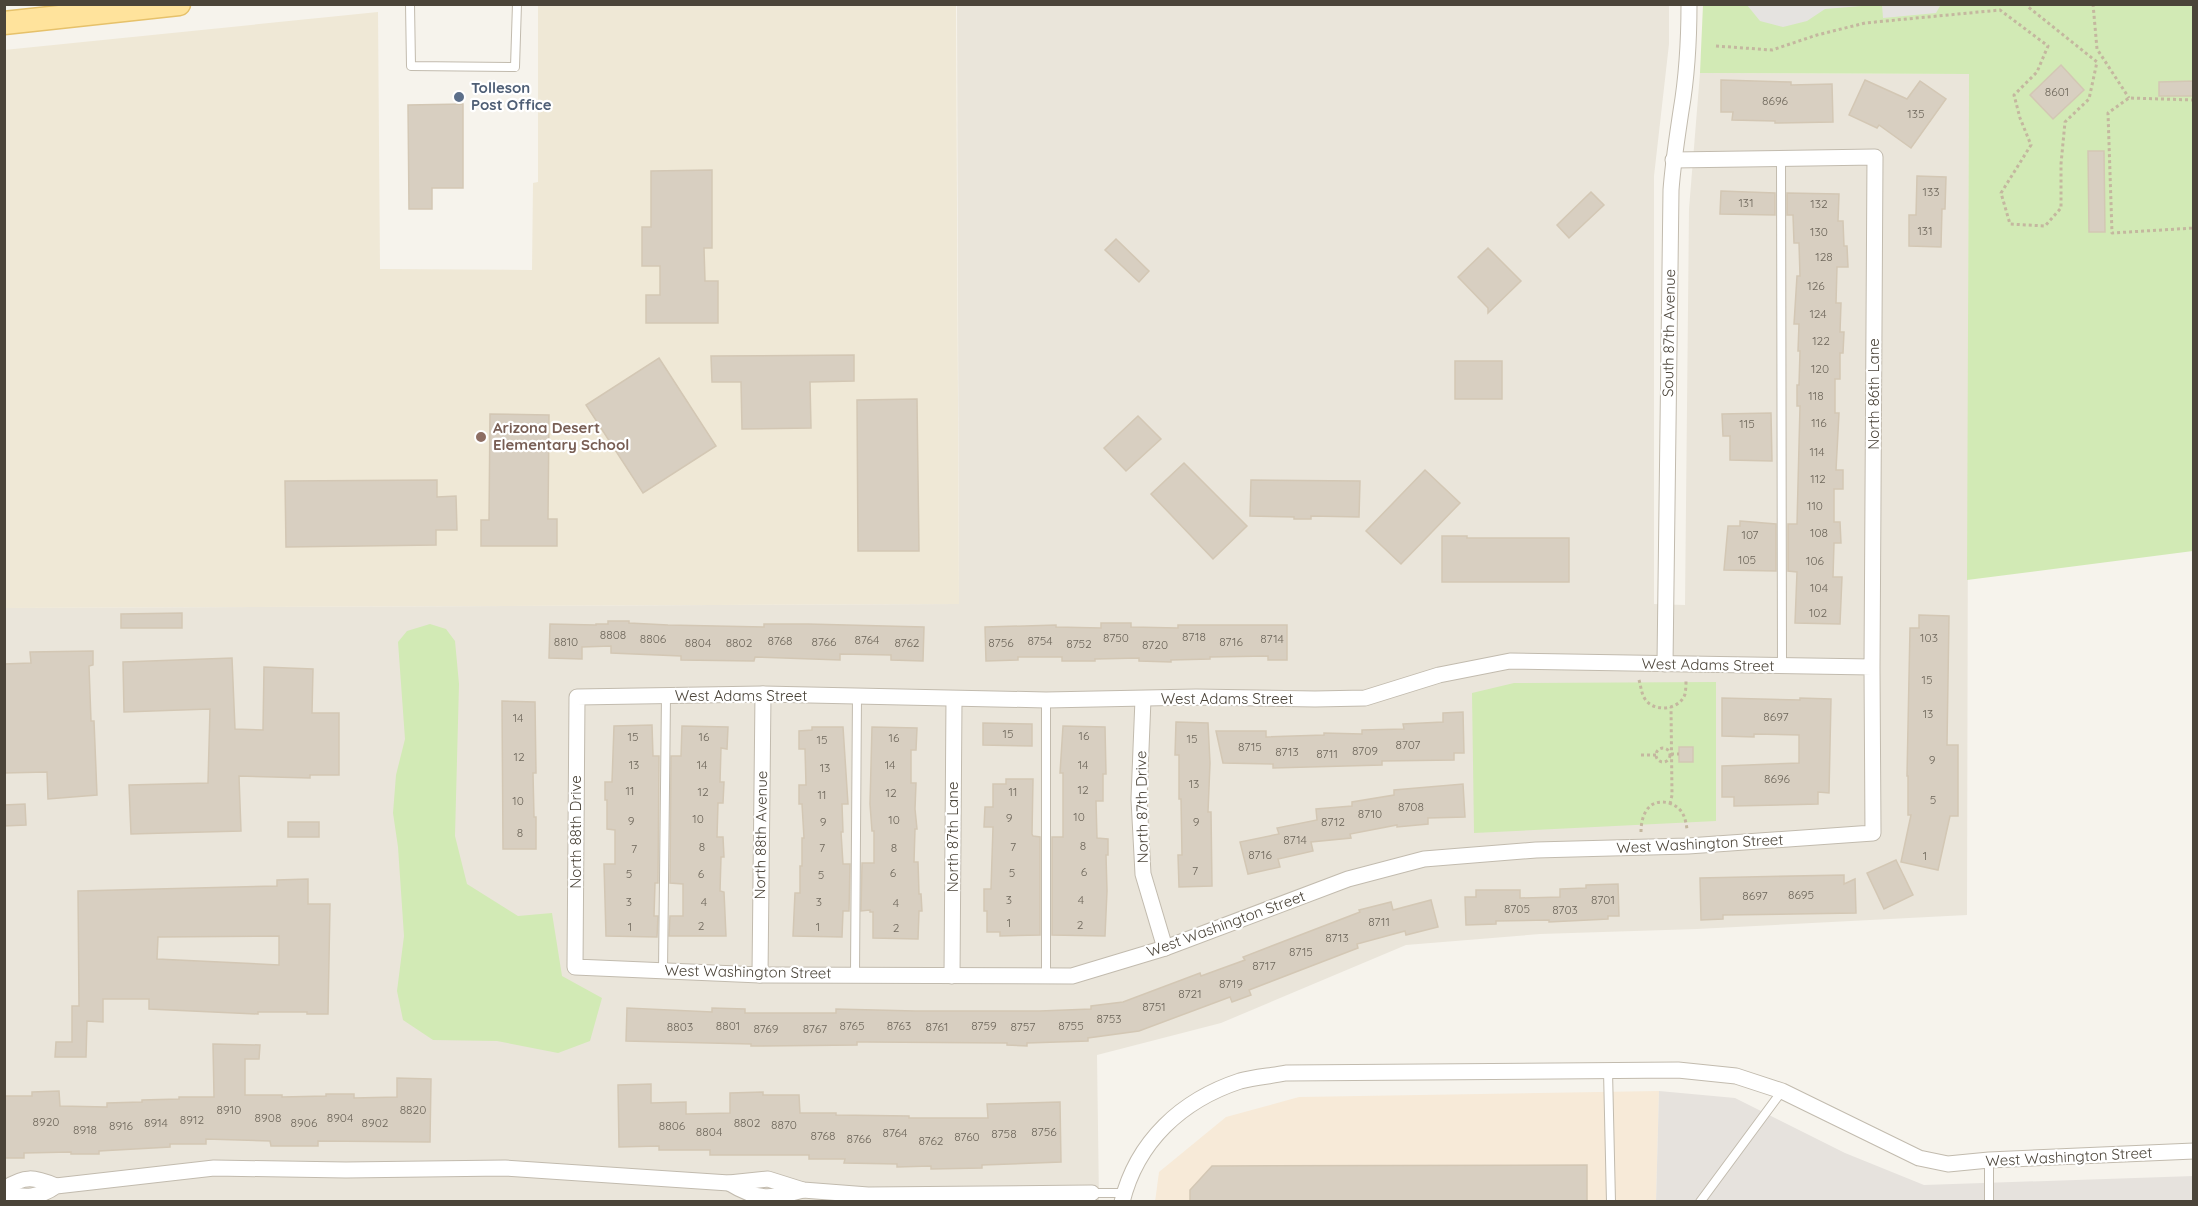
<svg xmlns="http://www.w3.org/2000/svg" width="2198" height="1206" font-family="Quicksand,sans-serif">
<rect width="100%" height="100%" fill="#f6f3ec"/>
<path fill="#eae5da" d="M957,4L1669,5V44L1654,176V604L1685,605L1689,209L1700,73L1969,74L1967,915L1697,929L1540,934L1406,945L1221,1023L1097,1055L1099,1201H5L4,608L959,604Z"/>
<path fill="#f7ead8" d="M1659,1091L1656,1201L1155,1202L1159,1172L1226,1117L1299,1097Z"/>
<path fill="#e6e2dd" d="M1659,1091L1735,1098L1845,1153L1924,1185L2194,1176L2193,1202H1656Z"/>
<path fill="#efe8d6" d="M538,5H956L959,604L5,608L4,50L378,12L380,269L532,270L533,183L538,182Z"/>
<g fill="#d2eab5">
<path d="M1703,5H2193V551L1967,580L1969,74L1700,73Z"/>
<path d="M430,624L446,629L455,641L459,684L455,836L467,884L518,916L552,913L562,976L602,998L590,1041L558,1053L497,1041L433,1040L403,1020L397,991L404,936L398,847L393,813L396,775L405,739L398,642L407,631Z"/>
<path d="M1716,682V821L1474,833L1472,693L1514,683Z"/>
</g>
<g fill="#e5e3e0">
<path d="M1747,5H1874L1825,9L1807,21L1783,27L1760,21Z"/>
<path d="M1882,5V4L1963,5L1940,6L1936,13L1883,18Z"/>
</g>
<g fill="#d8cfc1" stroke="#d3c7b4" stroke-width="1.5" fill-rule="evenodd">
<path d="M2061,65L2084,90L2053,119L2030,95Z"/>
<path d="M1721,80L1791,82V85L1832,84L1833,122L1775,123V121L1732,120L1733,112H1721Z"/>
<path d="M1865,80L1907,99L1920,81L1946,99L1911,148L1879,125L1877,128L1849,115Z"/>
<path d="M2193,81V96H2159V82Z"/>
<path d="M463,104V188H432V209H409L408,105Z"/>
<path d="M2088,151H2104L2105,232H2089Z"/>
<path d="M712,170V248H704L705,281H718V323H646V295H660V266H642V227H651V171Z"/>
<path d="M1917,176L1946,177L1945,209H1942L1941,247L1909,246V215H1916Z"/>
<path d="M1721,191L1775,193V215L1720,214Z"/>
<path d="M1591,192L1604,205L1569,238L1557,225Z"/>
<path d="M1787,193L1839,194L1838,221H1843L1844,246H1847L1848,267H1837L1836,303H1841L1840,332H1844L1843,353H1840V379H1835V413H1839L1836,470H1843V489H1834V522H1840L1841,543H1834L1833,577H1842L1840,624L1795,623L1797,572L1788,571V524H1797L1800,406H1797V385H1799L1800,351H1798L1799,324H1794L1797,276H1800L1799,243H1794L1793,215H1787Z"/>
<path d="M1116,239L1149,271L1139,282L1105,250Z"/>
<path d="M1488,248L1521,281L1488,313V308L1458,277Z"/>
<path d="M854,355V381L810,382L811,428L742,429L741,382H712L711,356Z"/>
<path d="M659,358L716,446L643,493L586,405Z"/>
<rect x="1455" y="361" width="47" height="38"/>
<path d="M917,399L919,551H858L857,400Z"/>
<path d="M1771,413L1772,461L1730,460V436H1723L1722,414Z"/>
<path d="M490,414L549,415L548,519H557V546H481V520H489Z"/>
<path d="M1138,416L1161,439L1126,471L1104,448Z"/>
<path d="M1184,463L1247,526L1213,559L1151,494Z"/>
<path d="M1425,470L1460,503L1401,564L1366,531Z"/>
<path d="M437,480V497L456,496L457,530H436V545L286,547L285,481Z"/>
<path d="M1251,480L1360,481L1359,517L1311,516V519H1294V517L1250,516Z"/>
<path d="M1740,521L1776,524V571L1724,570L1728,526H1740Z"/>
<path d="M1442,536H1467V538H1569V582H1442Z"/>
<path d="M182,613V628H121V614Z"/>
<path d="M1919,615L1949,616L1947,745H1958V816H1950L1938,870L1901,862L1911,815H1908V776H1907L1910,628H1919Z"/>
<path d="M608,621H629V623L668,625L764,627V624H808L924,627L923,661L891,660V655L840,654V660L755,657L754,661L681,660V656L611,653V646L582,647V659L549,658L550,624L596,625V624H608Z"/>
<path d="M1101,623H1131V627L1178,628V625H1287V660H1268V656L1210,657V659L1171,660V662L1139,661V658L1095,659V661H1062V657H1018V660L986,661L985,627L1056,625V627L1101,628Z"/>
<path d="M93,651V665L89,666L91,721H94L97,795L48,799L47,772L4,773V664L31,663L30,652Z"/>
<path d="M232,658L235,729L263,730L264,667L313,669L312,713H339V775H310V778L239,776L241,831L131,834L129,785L208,783L210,709L124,712L123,662Z"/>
<path d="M1722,698L1800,700V698L1831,699L1829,793L1818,792V804L1734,806V797H1722V766L1799,763V735L1754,734V737L1722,736Z"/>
<path d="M502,701L535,702L536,773H533L534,817H536V849H503Z"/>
<path d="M1463,712L1464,753H1454V760L1382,761V765L1273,768V764L1223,763L1216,731H1266V737L1324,735V733L1362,734V730L1404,729L1403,724L1443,722V713Z"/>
<path d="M1176,722L1208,723L1210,763L1208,812H1211L1212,886L1179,887L1178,855H1182L1181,799H1179V755H1175Z"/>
<path d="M983,723L1032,724V746L983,745Z"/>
<path d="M652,725L653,756H659L658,883H655L654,916H658L657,937L606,936L604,864H615V830L607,829V800H605V782H612L614,726Z"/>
<path d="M682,726L728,727L727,749L721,748L720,782H724L723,803H718L717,837H723L724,857H721L720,891L724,892L726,936H669L670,916H683V884L670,883L671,756H681Z"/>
<path d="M1063,726L1105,727L1106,774H1103V801H1096L1097,838L1108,839V855H1106L1107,891L1105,936L1052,935V837H1063V773H1060Z"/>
<path d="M812,727H843L848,804H842L843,832H841L843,864H850L849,911H843L842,937L793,936L795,893H800V866H802V838H804L802,804H799V785H806L805,749H799V731L812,730Z"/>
<path d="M872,727L917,728L916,750H911V783H916L915,809L917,829H915L914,862H918L919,894H921L922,911H919L918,939L873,938V912H870V910L861,911L862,863H874V831H872L870,804Z"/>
<rect x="1679" y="747" width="14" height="15"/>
<path d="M1006,779H1033L1032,834L1033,836L1040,837V935L1000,936V932H987V911H984V889H991L993,827H984L985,807H993V784H1006Z"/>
<path d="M1463,784L1465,817L1428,818V824L1397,827V825L1350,834L1351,838L1311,842L1313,851L1278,859L1280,867L1248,874L1240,842L1279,834L1277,828L1317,820L1316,809L1352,806V802L1394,795V790Z"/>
<path d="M25,804L26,825L4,826V805Z"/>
<rect x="288" y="822" width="31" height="15"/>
<path d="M1896,860L1913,895L1884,909L1867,873Z"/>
<path d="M1844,875V884L1855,879L1856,913L1723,915V919L1701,920L1700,878Z"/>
<path d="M308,879V904H330L328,1014H307V1012H258V1014L149,1009V999H103V1022L87,1021L86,1057H55L56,1042H72V1006H79L78,891L277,886V880ZM279,936V965L157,959L158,937Z"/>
<path d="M1618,884L1619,916H1608V919L1549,922V920L1496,921V924L1466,925L1465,897H1476V890H1520V898L1560,897V889L1586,888V885Z"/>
<path d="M1431,900L1438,927L1406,935L1405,931L1357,944L1358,948L1249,990L1251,995L1232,1002L1230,997L1139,1031L1088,1038V1041L1027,1043V1046L1007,1045V1043L868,1042H857V1045L751,1046V1044L626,1041L627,1008L712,1012V1008L745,1009V1013H836V1009L915,1011H1040L1091,1009V1006L1123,1002L1200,973L1201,976L1245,960L1243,957L1360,912L1359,910L1391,902L1393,910Z"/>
<path d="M213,1044L260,1045L259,1059H245V1095H282V1097L326,1096V1094H354V1098L397,1097V1078L431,1079L430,1142L318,1141V1146H271L270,1141L206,1139V1144H170V1147L99,1151V1154H71V1152L24,1153V1158H4V1096H32V1092L59,1091L60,1106L107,1107V1103L142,1102V1100L179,1099V1097H214Z"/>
<path d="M651,1084V1103L686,1102V1114L730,1113V1093L763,1092V1095H799L800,1113H836V1115L909,1116V1118H988L987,1104L1060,1102L1061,1162L982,1165V1168L931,1169V1166L897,1167V1164L844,1163L845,1159H809V1155H710V1150H659V1146L619,1147L618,1085Z"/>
<path d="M1587,1165V1202H1190V1190L1212,1166Z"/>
</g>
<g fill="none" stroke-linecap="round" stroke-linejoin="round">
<g stroke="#c2bbae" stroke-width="10">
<g id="service">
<path d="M410,4L411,66L515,67L517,4"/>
<path d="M1781,158L1782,666"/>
<path d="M663,971L666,696"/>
<path d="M855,974L857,696"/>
<path d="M1046,976V700"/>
<path d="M1608,1071L1611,1202"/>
<path d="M1092,1193H1124"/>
<path d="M1700,1202L1782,1091"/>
<path d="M1989,1202V1160"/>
</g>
</g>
<g stroke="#c2bbae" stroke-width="17">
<g id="minor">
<path d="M1673,160L1875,157L1872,667L1873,833L1688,846L1536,850L1424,859L1348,879L1165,948L1072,976L760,975L575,967L577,697L763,694L1046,700L1196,697L1315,699L1365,698L1439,675L1510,661L1872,667"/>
<path d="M1665,664L1671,190C1673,163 1677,138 1681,111C1687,76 1689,40 1689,4"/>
<path d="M1143,699L1139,799L1143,874L1165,948"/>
<path d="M760,975L763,694"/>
<path d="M952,976L954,699"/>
<path d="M729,1183C758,1201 771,1199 803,1190"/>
<path d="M4,1189C25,1175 34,1177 56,1186"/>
<path d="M4,1193C25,1198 39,1198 56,1186L214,1168L346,1170L505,1168L729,1183L768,1179L803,1190L868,1195L1092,1193"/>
<path d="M1122,1202C1137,1141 1182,1100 1240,1081C1254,1077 1271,1076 1286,1073L1678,1070L1736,1076L1782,1091L1919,1158L1948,1164L1989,1160L2194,1151"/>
</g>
</g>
<g stroke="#e6c16a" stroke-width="25">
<path id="primary" d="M4,23L179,4"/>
</g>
<g stroke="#c4b79f" stroke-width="3" stroke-dasharray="3 3" stroke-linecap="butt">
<path d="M2093,4L2097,49L2129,98"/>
<path d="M1716,46L1772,50L1817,35L1865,23L2000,10L2048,46L2037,72L2014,95L2020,118L2031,145L2001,193L2010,224L2045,226L2061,208V164L2065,122L2089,99L2097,62L2027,6L2028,4"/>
<path d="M2194,100L2129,98L2108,113L2112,233L2194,228"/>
<path d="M1639,680C1641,686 1641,693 1645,699C1654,713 1680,710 1685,694C1686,689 1686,683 1686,679"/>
<circle cx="1663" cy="755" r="7"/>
<path d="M1671,754H1679"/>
<path d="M1641,755H1656"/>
<path d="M1670,804L1672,795L1671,707"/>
<path d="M1641,832C1641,814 1649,798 1669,803C1674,805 1678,807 1681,811C1685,816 1686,823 1687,829"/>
</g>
<use href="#service" stroke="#fff" stroke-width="8"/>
<use href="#minor" stroke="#fff" stroke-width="15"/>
<use href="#primary" stroke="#ffe39c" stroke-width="22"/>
</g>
<circle fill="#5c6f8a" stroke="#fff" stroke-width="2" cx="459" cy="97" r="6"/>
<circle fill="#8d6e63" stroke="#fff" stroke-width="2" cx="481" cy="437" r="6"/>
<g text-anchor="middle" stroke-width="4.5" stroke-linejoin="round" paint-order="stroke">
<g font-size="12" fill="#6e675b">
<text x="2057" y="96">8601</text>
<text x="1775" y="105">8696</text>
<text x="1916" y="118">135</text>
<text x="1931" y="196">133</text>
<text x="1746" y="207">131</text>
<text x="1819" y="208">132</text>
<text x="1925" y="235">131</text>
<text x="1819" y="236">130</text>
<text x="1824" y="261">128</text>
<text x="1816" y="290">126</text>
<text x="1818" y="318">124</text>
<text x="1821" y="345">122</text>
<text x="1820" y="373">120</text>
<text x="1816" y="400">118</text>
<text x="1819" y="427">116</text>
<text x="1747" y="428">115</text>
<text x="1817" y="456">114</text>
<text x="1818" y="483">112</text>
<text x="1815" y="510">110</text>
<text x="1819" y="537">108</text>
<text x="1750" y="539">107</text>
<text x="1747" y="564">105</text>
<text x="1815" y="565">106</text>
<text x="1819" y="592">104</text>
<text x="1818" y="617">102</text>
<text x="613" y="639">8808</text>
<text x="1194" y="641">8718</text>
<text x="1116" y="642">8750</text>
<text x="1929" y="642">103</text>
<text x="653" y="643">8806</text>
<text x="1272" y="643">8714</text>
<text x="867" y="644">8764</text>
<text x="780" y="645">8768</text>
<text x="1040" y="645">8754</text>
<text x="566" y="646">8810</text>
<text x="824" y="646">8766</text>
<text x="1231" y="646">8716</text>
<text x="698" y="647">8804</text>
<text x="739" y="647">8802</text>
<text x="907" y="647">8762</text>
<text x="1001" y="647">8756</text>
<text x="1079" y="648">8752</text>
<text x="1155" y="649">8720</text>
<text x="1927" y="684">15</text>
<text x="1928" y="718">13</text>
<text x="1776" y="721">8697</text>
<text x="518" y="722">14</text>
<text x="1008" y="738">15</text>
<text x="1084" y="740">16</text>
<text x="633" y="741">15</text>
<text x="704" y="741">16</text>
<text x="894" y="742">16</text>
<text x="1192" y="743">15</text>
<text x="822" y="744">15</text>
<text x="1408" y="749">8707</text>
<text x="1250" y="751">8715</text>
<text x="1365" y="755">8709</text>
<text x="1287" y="756">8713</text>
<text x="1327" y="758">8711</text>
<text x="519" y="761">12</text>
<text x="1932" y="764">9</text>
<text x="634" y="769">13</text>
<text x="702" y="769">14</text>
<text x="890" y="769">14</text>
<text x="1083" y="769">14</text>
<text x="825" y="772">13</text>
<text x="1777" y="783">8696</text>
<text x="1194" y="788">13</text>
<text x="1083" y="794">12</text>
<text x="630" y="795">11</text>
<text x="703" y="796">12</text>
<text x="1013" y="796">11</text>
<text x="891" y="797">12</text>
<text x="822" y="799">11</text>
<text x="1933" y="804">5</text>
<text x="518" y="805">10</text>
<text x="1411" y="811">8708</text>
<text x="1370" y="818">8710</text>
<text x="1079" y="821">10</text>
<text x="1009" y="822">9</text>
<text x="698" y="823">10</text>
<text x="894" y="824">10</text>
<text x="631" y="825">9</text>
<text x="823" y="826">9</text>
<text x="1196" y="826">9</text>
<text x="1333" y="826">8712</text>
<text x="520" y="837">8</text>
<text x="1295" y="844">8714</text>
<text x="1083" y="850">8</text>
<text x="702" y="851">8</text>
<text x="1013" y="851">7</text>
<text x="822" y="852">7</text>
<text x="894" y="852">8</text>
<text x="634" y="853">7</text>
<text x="1260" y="859">8716</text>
<text x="1925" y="860">1</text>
<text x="1195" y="875">7</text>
<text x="1084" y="876">6</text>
<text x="893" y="877">6</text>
<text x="1012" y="877">5</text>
<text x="629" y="878">5</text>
<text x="701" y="878">6</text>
<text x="821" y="879">5</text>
<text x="1801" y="899">8695</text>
<text x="1755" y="900">8697</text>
<text x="1009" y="904">3</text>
<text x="1081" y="904">4</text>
<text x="1603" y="904">8701</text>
<text x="629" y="906">3</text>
<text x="704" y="906">4</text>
<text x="819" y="906">3</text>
<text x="896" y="907">4</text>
<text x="1517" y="913">8705</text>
<text x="1565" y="914">8703</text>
<text x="1379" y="926">8711</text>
<text x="1009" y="927">1</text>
<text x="1080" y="929">2</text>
<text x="701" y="930">2</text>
<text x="630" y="931">1</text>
<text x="818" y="931">1</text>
<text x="896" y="932">2</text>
<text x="1337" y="942">8713</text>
<text x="1301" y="956">8715</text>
<text x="1264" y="970">8717</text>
<text x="1231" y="988">8719</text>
<text x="1190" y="998">8721</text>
<text x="1154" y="1011">8751</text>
<text x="1109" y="1023">8753</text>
<text x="728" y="1030">8801</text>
<text x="852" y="1030">8765</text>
<text x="899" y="1030">8763</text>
<text x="984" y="1030">8759</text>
<text x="1071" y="1030">8755</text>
<text x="680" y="1031">8803</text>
<text x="937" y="1031">8761</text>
<text x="1023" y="1031">8757</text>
<text x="766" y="1033">8769</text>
<text x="815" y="1033">8767</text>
<text x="229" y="1114">8910</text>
<text x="413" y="1114">8820</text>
<text x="268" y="1122">8908</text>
<text x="340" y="1122">8904</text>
<text x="192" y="1124">8912</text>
<text x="46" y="1126">8920</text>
<text x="156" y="1127">8914</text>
<text x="304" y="1127">8906</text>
<text x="375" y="1127">8902</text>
<text x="747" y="1127">8802</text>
<text x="784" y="1129">8870</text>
<text x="121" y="1130">8916</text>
<text x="672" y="1130">8806</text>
<text x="85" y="1134">8918</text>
<text x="709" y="1136">8804</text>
<text x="1044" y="1136">8756</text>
<text x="895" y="1137">8764</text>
<text x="1004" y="1138">8758</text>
<text x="823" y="1140">8768</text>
<text x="967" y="1141">8760</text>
<text x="859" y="1143">8766</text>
<text x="931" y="1145">8762</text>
</g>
<g font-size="15" font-weight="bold" fill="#4e5e75" stroke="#fff" text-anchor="start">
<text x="471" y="93">Tolleson<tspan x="471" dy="17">Post Office</tspan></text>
</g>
<g font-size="15" fill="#4b4439" stroke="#fff">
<text transform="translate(1669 333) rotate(-89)" y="5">South 87th Avenue</text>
<text transform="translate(1874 394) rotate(-90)" y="5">North 86th Lane</text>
<text transform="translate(1708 665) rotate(1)" y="5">West Adams Street</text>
<text x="741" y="701">West Adams Street</text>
<text x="1227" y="704">West Adams Street</text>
<text transform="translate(1142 807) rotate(-91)" y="5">North 87th Drive</text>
<text transform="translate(576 832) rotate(-90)" y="5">North 88th Drive</text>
<text transform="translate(761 835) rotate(-89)" y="5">North 88th Avenue</text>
<text transform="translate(953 837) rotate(-90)" y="5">North 87th Lane</text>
<text transform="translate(1700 844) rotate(-3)" y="5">West Washington Street</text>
<text transform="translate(1226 924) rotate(-20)" y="5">West Washington Street</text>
<text transform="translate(748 972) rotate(1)" y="5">West Washington Street</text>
<text transform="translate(2069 1157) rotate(-3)" y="5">West Washington Street</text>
</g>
<g font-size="15" font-weight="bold" fill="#785e54" stroke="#fff" text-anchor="start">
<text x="493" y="433">Arizona Desert<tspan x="493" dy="17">Elementary School</tspan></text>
</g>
</g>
<rect width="2198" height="1206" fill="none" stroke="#4b4439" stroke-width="12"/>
</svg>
